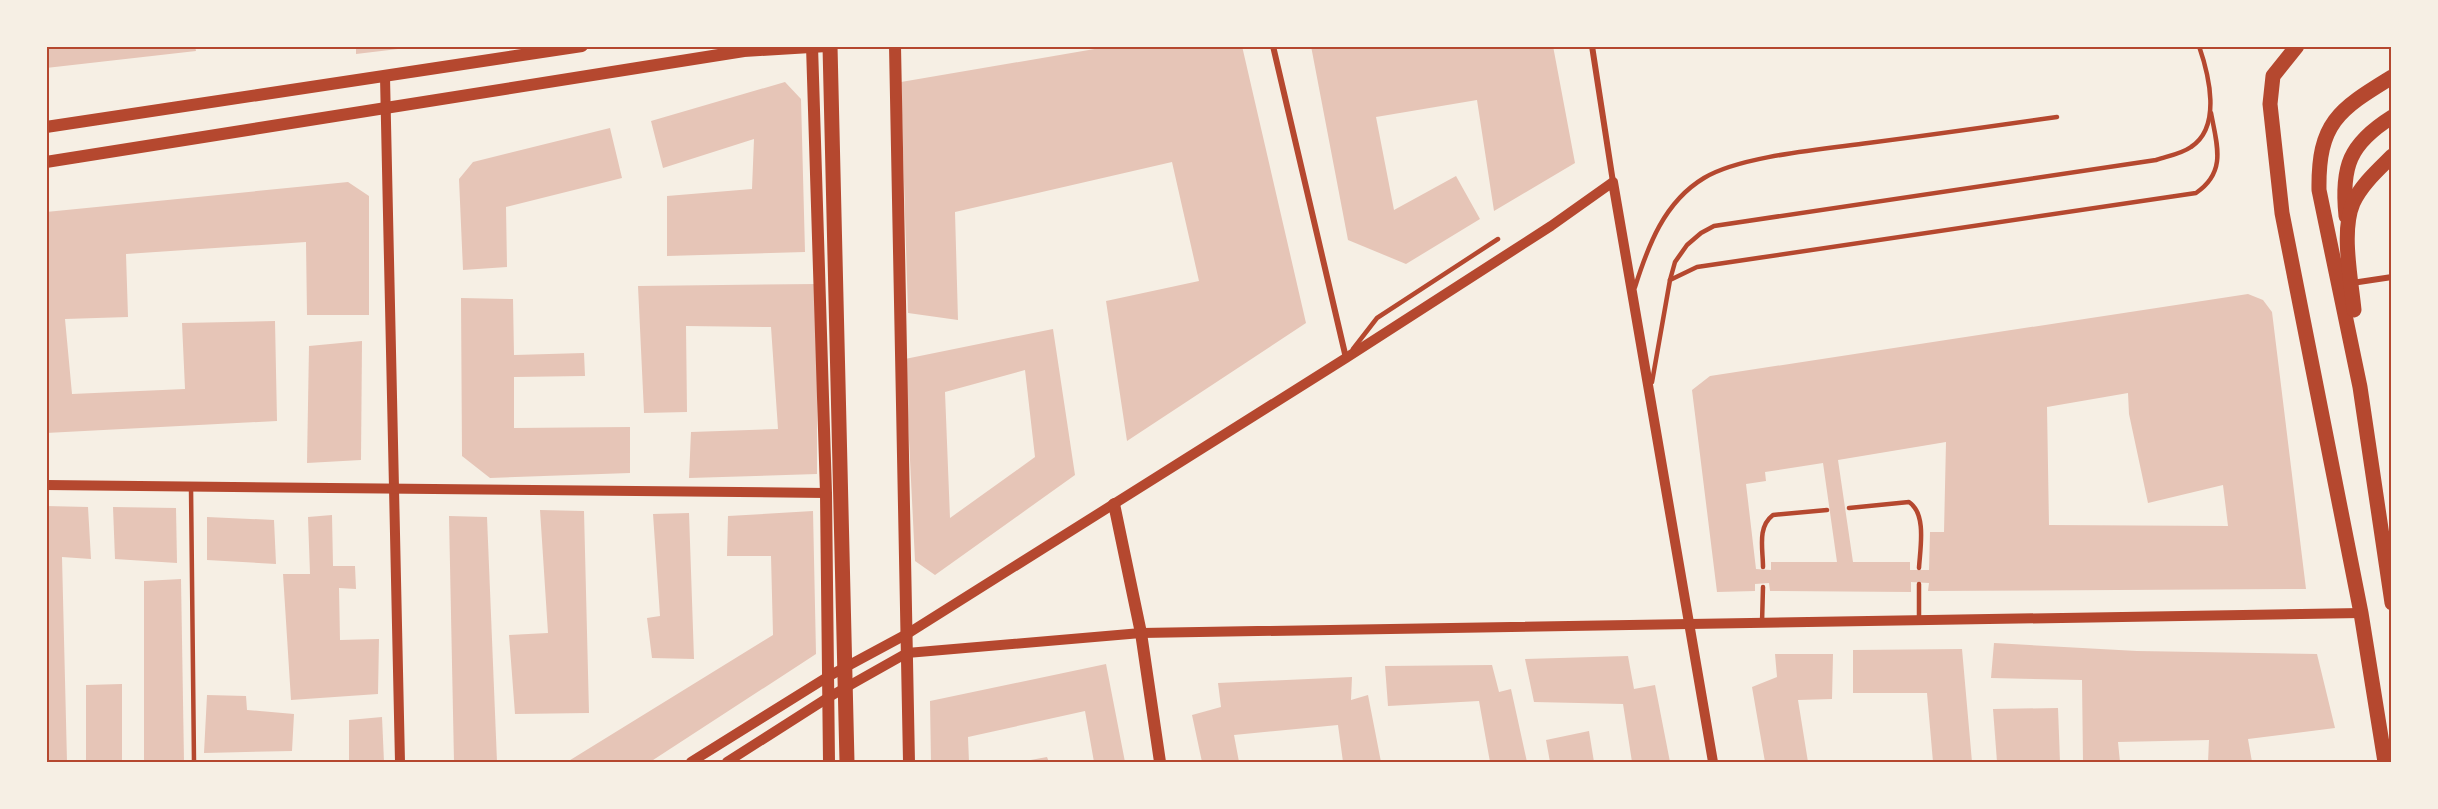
<svg xmlns="http://www.w3.org/2000/svg" width="2438" height="809" font-family="'Work Sans',sans-serif">
<rect width="100%" height="100%" fill="#f6efe4"/>
<g fill="#e6c5b7" fill-rule="evenodd">
<path d="M46,46H195L196,51L46,68Z"/>
<path d="M356,46H398V49L356,54Z"/>
<path d="M1112,46H1242L1306,323L1127,441L1106,301L1199,281L1172,162L955,212L958,320L908,313L901,82Z"/>
<path d="M1311,46H1553L1575,163L1494,211L1477,100L1376,117L1394,210L1456,176L1480,219L1406,264L1348,240Z"/>
<path d="M785,82L801,99L805,252L667,256V196L752,189L754,139L663,168L651,121Z"/>
<path d="M610,128L622,178L506,207L507,267L463,270L459,179L473,162Z"/>
<path d="M348,182L369,196V315H307L306,242L126,254L128,317L65,319L72,394L185,389L182,323L275,321L277,421L46,433V212Z"/>
<path d="M817,284V474L689,478L691,432L778,429L771,327L686,326L687,412L644,413L638,286Z"/>
<path d="M2248,294L2263,300L2272,312L2306,589L1928,591L1929,583L1911,582V592L1770,591L1769,583L1755,584V591L1717,592L1692,390L1710,376ZM2128,393L2129,414L2148,503L2223,485L2228,526L2049,525L2047,407ZM1946,442L1944,532H1930L1929,570H1910V562H1853L1838,460ZM1823,463L1837,562H1771V570L1756,569L1746,484L1766,481L1765,472Z"/>
<path d="M461,298L513,299L514,355L584,353L585,376L514,377V428L630,427V473L490,478L462,456Z"/>
<path d="M1053,329L1075,475L935,575L915,561L905,359ZM1025,370L1035,457L950,518L945,392Z"/>
<path d="M362,341L361,460L307,463L309,346Z"/>
<path d="M46,506L88,507L91,559L62,557L67,762H46Z"/>
<path d="M113,507L176,508L177,563L115,559Z"/>
<path d="M540,510L584,511L589,713L515,714L509,635L548,633Z"/>
<path d="M813,511L816,654L650,762H567L773,635L771,556H727L728,516Z"/>
<path d="M689,513L694,659L652,658L647,618L660,616L653,514Z"/>
<path d="M332,515L333,566H355L356,589L339,588L340,640L379,639L378,694L291,700L283,574H310L308,517Z"/>
<path d="M449,516L487,517L497,762H454Z"/>
<path d="M207,517L274,520L276,564L207,560Z"/>
<path d="M181,579L184,762H144V581Z"/>
<path d="M1994,643L2137,651L2317,654L2335,728L2248,739L2252,762H2208L2209,740L2118,742L2120,762H2083L2082,680L1991,678Z"/>
<path d="M1962,649L1972,762H1933L1927,693H1853V650Z"/>
<path d="M1775,654H1833L1832,699L1798,700L1808,762H1765L1752,687L1777,677Z"/>
<path d="M1628,656L1634,689L1655,685L1670,762H1632L1623,704L1534,702L1525,659Z"/>
<path d="M1106,664L1125,762H1094L1085,711L968,737L969,762H931L930,701Z"/>
<path d="M1492,665L1499,692L1511,689L1527,762H1490L1479,701L1388,706L1385,666Z"/>
<path d="M1352,677L1351,700L1368,695L1381,762H1343L1338,725L1234,735L1239,762H1202L1192,715L1221,707L1218,683Z"/>
<path d="M122,684V762H86V685Z"/>
<path d="M207,695L246,696L247,710L294,714L292,751L204,753Z"/>
<path d="M2058,708L2060,762H1997L1993,709Z"/>
<path d="M382,717L384,762H349V720Z"/>
<path d="M1589,731L1594,762H1550L1546,740Z"/>
<path d="M1047,757L1049,762H1025V761Z"/>
</g>
<g fill="none" stroke-linecap="round" stroke-linejoin="round">
<g stroke="#b5482f" stroke-width="4.5">
<path d="M1670,280L1697,267L2196,193C2227,172 2217,145 2211,113"/>
<path d="M1635,287C1648,246 1664,202 1704,178C1740,156 1824,149 1868,143C1931,135 1994,126 2057,117"/>
<path d="M1353,349L1377,318L1498,239"/>
<path d="M1652,382L1670,280L1675,262L1687,245L1701,233L1714,226L2156,160C2168,156 2181,154 2191,147C2222,127 2209,75 2199,46"/>
<path d="M191,487L194,762"/>
<path d="M1849,508L1909,502C1927,514 1920,549 1919,568"/>
<path d="M1763,567C1763,549 1757,527 1773,515L1827,510"/>
<path d="M1919,584V620"/>
<path d="M1762,623L1763,587"/>
</g>
<g stroke="#b5482f" stroke-width="6">
<path d="M1273,46L1346,358"/>
<path d="M1592,46L1613,182"/>
<path d="M2352,283L2392,277"/>
</g>
<g stroke="#b5482f" stroke-width="10">
<path d="M385,77L400,762"/>
<path d="M46,485L826,493"/>
<path d="M691,762L829,676L907,634L1346,358L1551,226L1613,182L1713,762"/>
<path d="M727,762L829,697L907,653L1141,633L2361,613"/>
</g>
<g stroke="#b5482f" stroke-width="12">
<path d="M812,46L826,493L829,762"/>
<path d="M895,46L909,762"/>
<path d="M46,127L582,46"/>
<path d="M46,162L744,51L827,46"/>
<path d="M1114,504L1141,633L1160,762"/>
</g>
<g stroke="#b5482f" stroke-width="15">
<path d="M830,46L847,762"/>
<path d="M2297,46L2273,76L2270,104L2282,213L2361,613L2385,762"/>
<path d="M2392,77C2338,110 2318,123 2319,190L2360,387L2392,603"/>
<path d="M2346,216C2341,167 2349,144 2392,117"/>
<path d="M2354,310C2351,279 2341,231 2353,203C2361,185 2378,170 2392,156"/>
</g>
</g>
<rect width="2438" height="809" fill="none" stroke="#f6efe4" stroke-width="96"/>
<rect x="48" y="48" width="2342" height="713" fill="none" stroke="#b5482f" stroke-width="2"/>
</svg>
